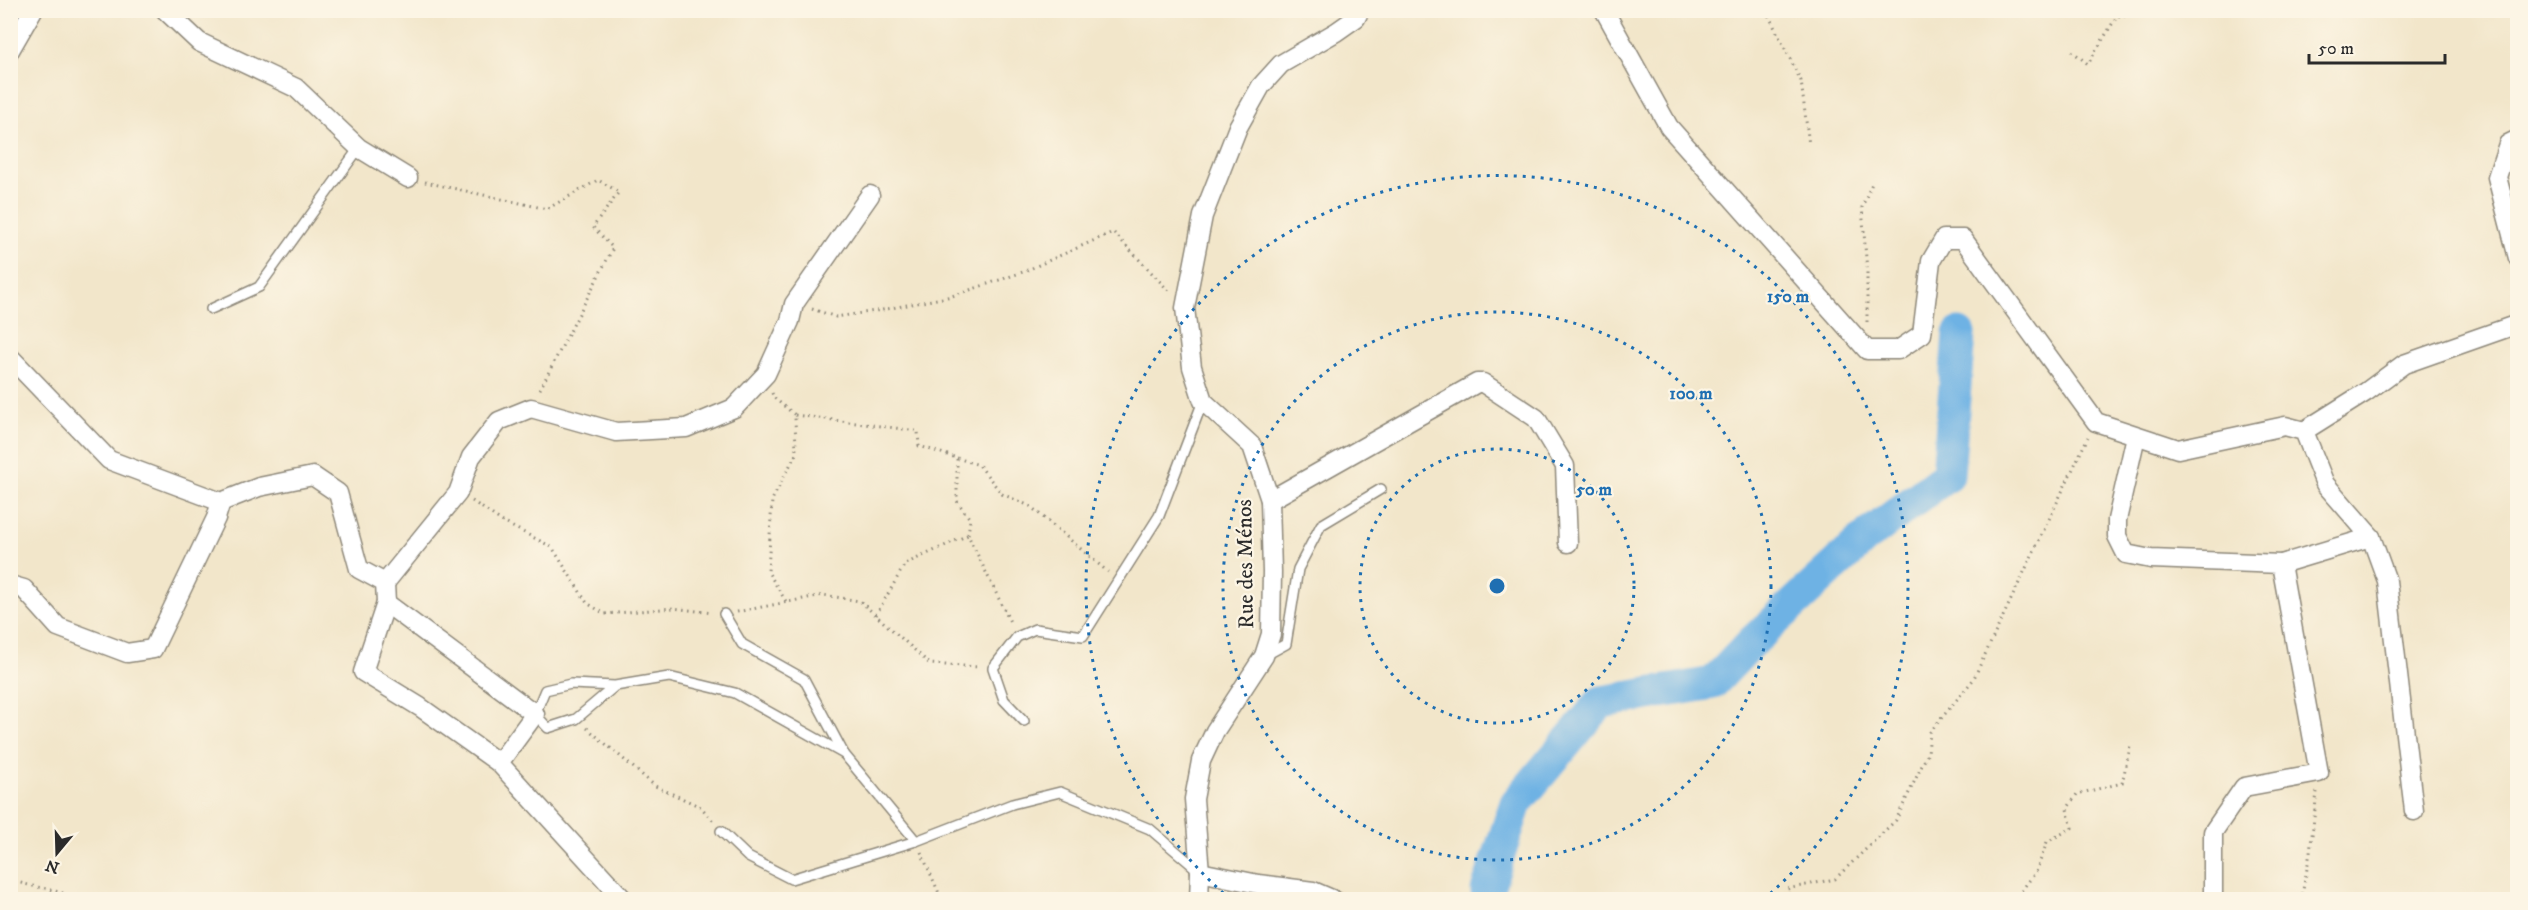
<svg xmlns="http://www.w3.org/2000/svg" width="2528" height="910" font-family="'IM FELL DW Pica',serif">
<rect width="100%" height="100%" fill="#fcf5e5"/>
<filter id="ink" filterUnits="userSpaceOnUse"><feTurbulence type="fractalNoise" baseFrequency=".0167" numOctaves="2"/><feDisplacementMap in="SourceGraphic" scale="12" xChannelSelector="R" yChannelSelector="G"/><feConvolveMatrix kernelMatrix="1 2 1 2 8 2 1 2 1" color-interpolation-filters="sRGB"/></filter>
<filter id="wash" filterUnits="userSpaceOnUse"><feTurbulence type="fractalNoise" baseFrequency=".008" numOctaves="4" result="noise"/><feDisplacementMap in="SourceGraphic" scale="24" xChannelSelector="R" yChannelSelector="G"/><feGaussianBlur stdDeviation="1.35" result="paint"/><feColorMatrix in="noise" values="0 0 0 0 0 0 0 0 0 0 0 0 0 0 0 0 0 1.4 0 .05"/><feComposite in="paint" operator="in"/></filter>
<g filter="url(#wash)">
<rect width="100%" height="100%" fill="#f2e6ca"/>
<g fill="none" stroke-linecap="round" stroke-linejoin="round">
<path stroke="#6eb2e4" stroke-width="33" d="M1490,900L1487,891L1516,803L1601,702L1713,683L1752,642L1866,537L1948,475L1959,334"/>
</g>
</g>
<g filter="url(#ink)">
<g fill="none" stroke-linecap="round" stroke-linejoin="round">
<g stroke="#8e887a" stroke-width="12">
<g id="service">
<path d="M211,309L259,287L359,148"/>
<path d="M724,614L742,644L804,679L844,754"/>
<path d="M1266,655L1286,644L1298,569L1321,525L1381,489"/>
<path d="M615,686L576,719L548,728L535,714L545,690L571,684L615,686L669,677L735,693L844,754L916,841"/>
<path d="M1024,721L1004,700L993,668L1017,637L1035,629L1083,636L1159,516L1203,401"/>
<path d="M721,831L748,857L791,879L916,841L1012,804L1060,792L1150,829L1198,870"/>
</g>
</g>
<g stroke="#8e887a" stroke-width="21">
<g id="minor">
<path d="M165,10L199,42L296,88L359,148L408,178"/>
<path d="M1604,10L1669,127L1867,350H1898L1922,334L1931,261L1944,239H1963L2096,422L2178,449L2285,426L2304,431L2325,484L2371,537L2281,564L2319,773L2244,787L2213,832V900"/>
<path d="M10,50L33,10"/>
<path d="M2518,139L2508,144L2497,177L2518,258"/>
<path d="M10,357L109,460L221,502L259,487L313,476L338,493L359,569L385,583L386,603L535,714L499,763L624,900"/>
<path d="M2304,431L2366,392L2404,364L2518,324"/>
<path d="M2136,436L2117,520V536L2126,554L2151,559L2281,564"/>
<path d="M1270,500L1477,383H1483L1536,418L1565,466L1568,543"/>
<path d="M2371,537L2387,581L2414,811"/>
<path d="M385,583L458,493L471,457L499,421L531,408L616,432L686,428L734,408L766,374L790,321L794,304L870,195"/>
<path d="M10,585L24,589L58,627L127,653L153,649L216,518L221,502"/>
<path d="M386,603L363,672L420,707L499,763"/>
<path d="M1200,872L1258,884L1313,891L1334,900"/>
<path d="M1199,900L1200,872L1194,799L1201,761L1215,731L1264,656L1271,634L1272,572L1270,500L1252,446L1203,401L1192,367L1185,308L1203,216L1238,127L1261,86L1281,64L1336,32L1356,18L1360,10"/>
</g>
</g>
<g stroke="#8e887a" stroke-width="3" stroke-dasharray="1.5 4.5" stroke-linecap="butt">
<path d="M1766,10L1801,81L1809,145"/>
<path d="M2072,51L2088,64L2117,16L2175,10"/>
<path d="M425,182L547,209L598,180L619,192L593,227L613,248L538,393"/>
<path d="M812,309L836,317L882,310L952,296L1023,272L1113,232L1169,291"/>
<path d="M1867,322V271L1862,207L1873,181"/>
<path d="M772,393L774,398L795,415L796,454L772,500L768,572L787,603"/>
<path d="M795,415L918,431L919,446L957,458V501L970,519L968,535"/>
<path d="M957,458L979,465L1002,494L1030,506L1108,572"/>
<path d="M472,501L503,522L552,547L587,603L605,614L673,608L712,613"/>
<path d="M737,612L823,595L860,601L930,664L980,667"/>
<path d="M876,615L905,564L968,535L1011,624"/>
<path d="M587,728L655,786L701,807L713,821"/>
<path d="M921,852L942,900"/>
<path d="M10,884L14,881C35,888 59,889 79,900"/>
<path d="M1790,900L1787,889L1835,879L1896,820L1928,753L1930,732L1973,680L2088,437"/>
<path d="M2014,900L2036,872L2047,842L2072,828L2067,809L2077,794L2122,783L2131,743"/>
<path d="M2301,900L2310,853L2317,792"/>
</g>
<use href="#service" stroke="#fff" stroke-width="9"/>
<use href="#minor" stroke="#fff" stroke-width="18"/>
</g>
</g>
<g fill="none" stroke="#1f6fb2" stroke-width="3" stroke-dasharray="3 6">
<circle cx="1497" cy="586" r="137"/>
<circle cx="1497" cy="586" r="274"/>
<path d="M1230 899A411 411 0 1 1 1764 899"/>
</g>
<g text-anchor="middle" stroke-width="4.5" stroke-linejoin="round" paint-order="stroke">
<g font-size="22" fill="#2b2b2b" stroke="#fcf5e5">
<text transform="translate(1244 564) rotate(-91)" y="8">Rue des Ménos</text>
</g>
</g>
<circle cx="1497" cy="586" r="9" fill="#1f6fb2" stroke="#fcf5e5" stroke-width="3"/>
<g font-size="18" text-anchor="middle" font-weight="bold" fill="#1f6fb2" stroke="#fcf5e5" stroke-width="4.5" stroke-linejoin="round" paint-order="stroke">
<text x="1788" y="302">150 m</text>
<text x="1691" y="399">100 m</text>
<text x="1594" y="495">50 m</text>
</g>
<rect width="2528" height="910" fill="none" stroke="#fcf5e5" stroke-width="36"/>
<g transform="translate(57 853) rotate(199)" stroke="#fcf5e5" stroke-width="4.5" paint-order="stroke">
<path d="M0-4.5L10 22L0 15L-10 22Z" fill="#2b2b2b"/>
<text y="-9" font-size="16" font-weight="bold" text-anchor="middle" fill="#2b2b2b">N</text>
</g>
<path d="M2309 54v9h136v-9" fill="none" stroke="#2b2b2b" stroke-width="3"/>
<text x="2318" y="54" font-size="18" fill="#2b2b2b" stroke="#fcf5e5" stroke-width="4.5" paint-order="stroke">50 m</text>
</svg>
